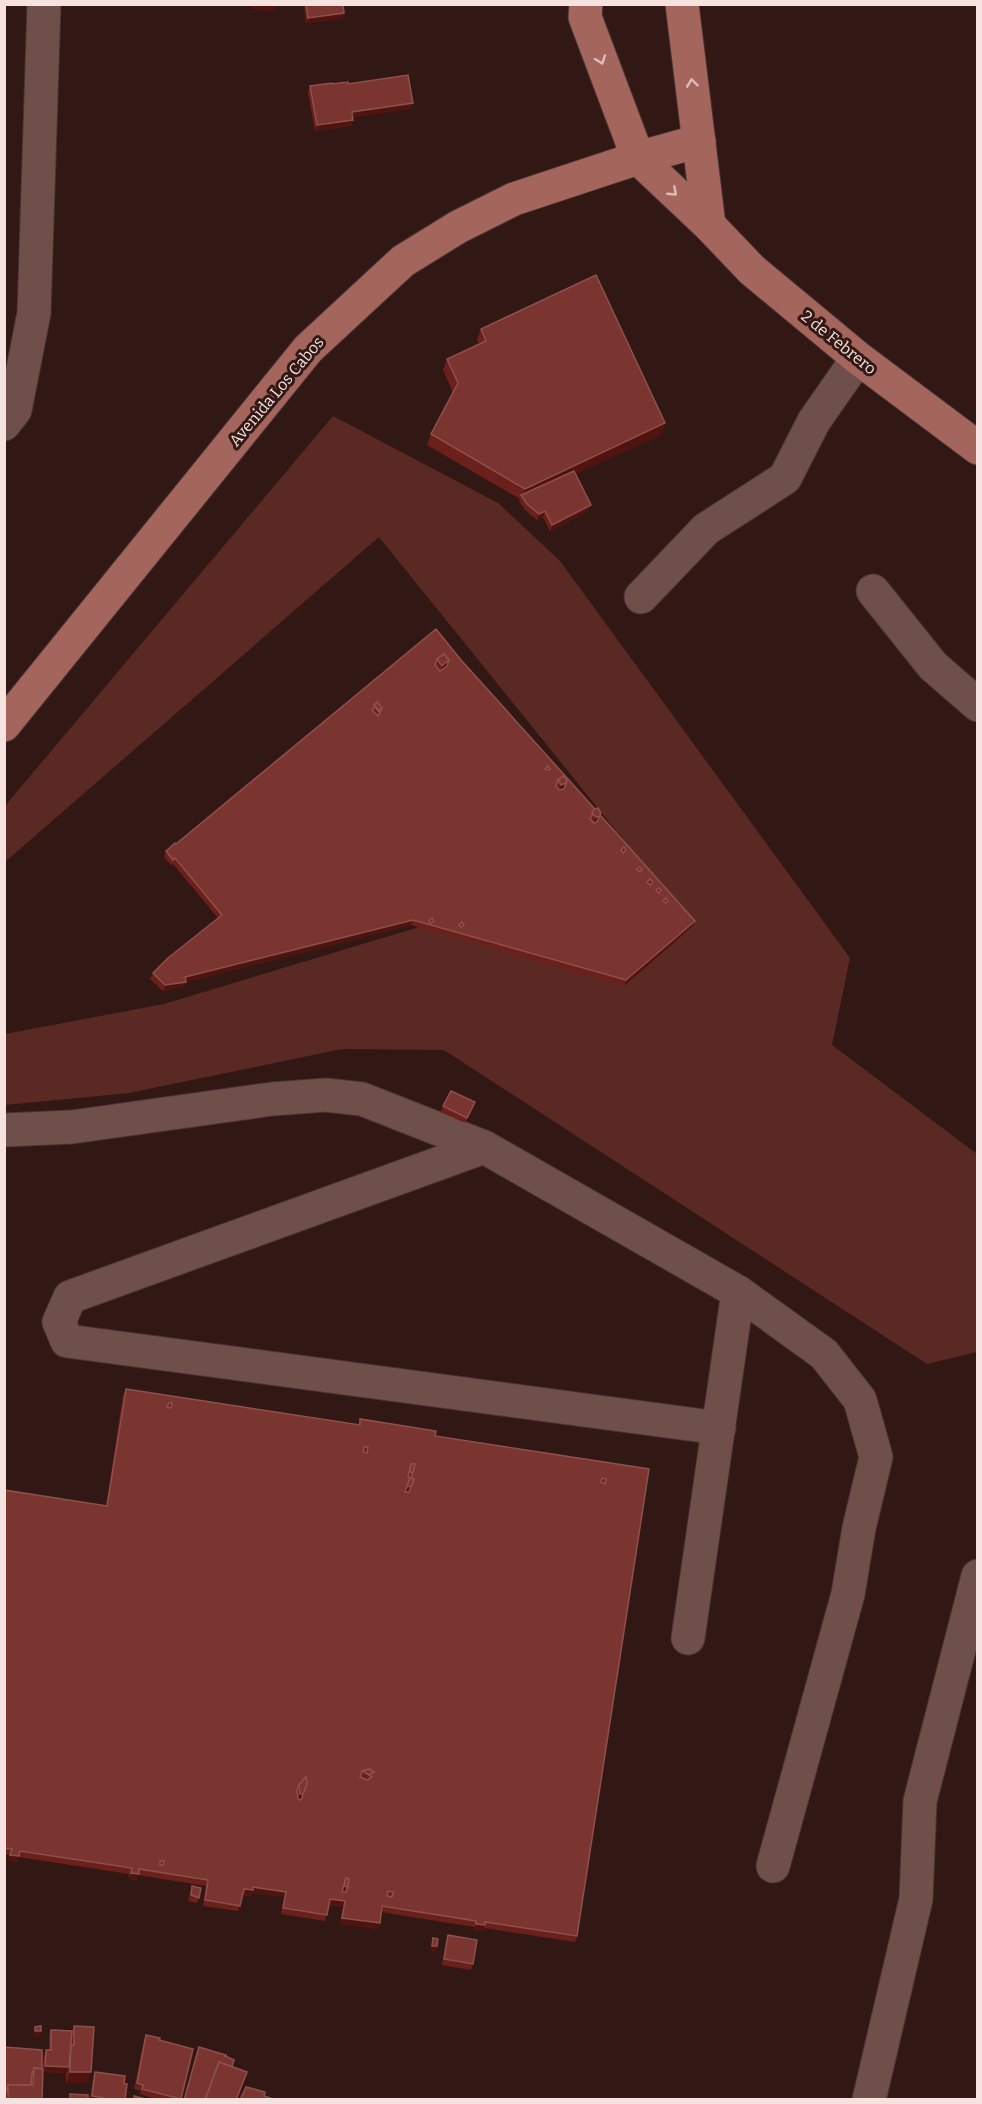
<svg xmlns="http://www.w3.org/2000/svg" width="982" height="2104" font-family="Bitter,serif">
<rect width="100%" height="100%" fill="#321814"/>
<path fill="#5a2923" d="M333,416L498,503L560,561L850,958L832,1045L977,1154V1352L927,1364L444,1050L342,1049L129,1093L5,1105V1034L164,1004L419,927L693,926L379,537L5,862V806Z"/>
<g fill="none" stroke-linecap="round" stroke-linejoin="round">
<g stroke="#4a3433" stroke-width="35">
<g id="minor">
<path d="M4,424L15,410L34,313L44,4"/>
<path d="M873,591L933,666L978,705"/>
<path d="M641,597L706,529L785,478L814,421L858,358"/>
<path d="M4,1130L72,1127L272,1099L326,1095L362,1099L484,1147L738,1292L824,1354L860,1400L876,1457L859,1528L848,1594L773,1866"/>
<path d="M484,1147L70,1297L59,1322L67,1341L719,1428"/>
<path d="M688,1638L738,1292"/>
<path d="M869,2100L916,1899L920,1801L978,1576"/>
</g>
</g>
<g stroke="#4a3433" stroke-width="35">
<g id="major">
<path d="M586,4L585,17L638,158L709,225L752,270L858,358L978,448"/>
<path d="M682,4L709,225"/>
<path d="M4,725L308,349L403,261L458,227L514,199L638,158L699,141"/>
</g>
</g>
<use href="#minor" stroke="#6f4f4a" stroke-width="33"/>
<use href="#major" stroke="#a4655c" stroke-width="33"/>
</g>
<g fill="#6c201c">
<path d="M304,4H343L344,13L342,19L306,23Z"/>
<path d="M332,84H348L410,109L353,117V120L351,126L315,131L308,92L310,86Z"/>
<path d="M481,329L665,423L661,435L575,474L588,511L550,531L543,517L537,520L525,510L519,501L520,499L427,445L431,434L453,393L443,370L447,359L479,344L477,340Z"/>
<path d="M436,629L461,660L600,815L693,926L624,986L411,925L186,982L184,987L163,991L150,979L153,973L218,918L173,864L171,865L164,857L166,851L176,844Z"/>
<path d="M475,1102L465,1123L441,1112L443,1106Z"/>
<path d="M126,1389L358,1425L360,1419L435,1436L649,1469L577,1936L575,1942L484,1928L483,1931L474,1930V1927L381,1912L378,1929L340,1924L343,1907L329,1905L325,1921L281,1914L284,1897L252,1893L251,1896L243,1895L238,1911L203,1906L206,1886L138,1875L137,1880L129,1879V1874L19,1857L17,1862L8,1861L10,1855L4,1854V1490L106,1506L123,1395Z"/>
<path d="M192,1886L199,1898L197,1903L188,1901Z"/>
<path d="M448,1935L473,1964L471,1970L442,1965L446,1941Z"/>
<path d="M74,2026L87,2083H66V2073L43,2072L44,2056L46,2050H49V2036L51,2030L72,2031Z"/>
<path d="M146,2035L159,2040L181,2100H158L140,2094L141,2091L134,2089L144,2040Z"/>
<path d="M4,2047L42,2050V2100H4Z"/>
<path d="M95,2072L124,2084L125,2100H90L93,2078Z"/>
</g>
<g fill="#4f1410">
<path d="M253,4H264L276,6L274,12L251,9Z"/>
<path d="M344,13L342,19L306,23L308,18Z"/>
<path d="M413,103L410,109L350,118L352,112Z"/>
<path d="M353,120L351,126L315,131L317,125Z"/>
<path d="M665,423L661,435L523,499L522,496L525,489Z"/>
<path d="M591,505L588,511L550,531L552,525Z"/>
<path d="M545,511L543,517L537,520L539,514Z"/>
<path d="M449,660L445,672L438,677L442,666Z"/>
<path d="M566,783L562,795L557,796L561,785Z"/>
<path d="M601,813L597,824L592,829L596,817Z"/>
<path d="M413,920L411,925L186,982L184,987L163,991L165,985L185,977Z"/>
<path d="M695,921L693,926L624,986L626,980Z"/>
<path d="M407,1486L411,1487L407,1498L403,1497Z"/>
<path d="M300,1794H303L299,1806L296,1805Z"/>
<path d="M10,1855L19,1856L17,1862L8,1861Z"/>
<path d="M131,1873L139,1874L137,1880L129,1879Z"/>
<path d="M344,1886L348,1887L344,1898L340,1897Z"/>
<path d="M253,1887L286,1892L284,1897L252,1893L251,1896L242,1895L244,1889Z"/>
<path d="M330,1899L345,1901L343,1907L328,1904Z"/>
<path d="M342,1918L380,1923L378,1929L340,1924Z"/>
<path d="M476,1924L485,1925L483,1931L474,1930Z"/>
<path d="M432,1946H437L435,1952L430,1951Z"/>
<path d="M35,2031H41L39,2037H33Z"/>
<path d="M45,2066L69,2067L67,2073L43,2072Z"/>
<path d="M70,2072H91L87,2083H66Z"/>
<path d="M92,2096L114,2100H91Z"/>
</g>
<g fill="#7b3531" stroke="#8e504c" stroke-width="1.5" fill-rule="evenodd">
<path d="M306,4H343L344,13L308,18Z"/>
<path d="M408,75L413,103L352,112L353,120L317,125L310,86L332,83V84L348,82V84Z"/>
<path d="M596,275L665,423L525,489L431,434L458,383L447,359L486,341L481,329Z"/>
<path d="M574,471L591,505L552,525L545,511L539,514L527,504L521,495Z"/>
<path d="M436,629L461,660L595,809L590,819L594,823L597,822L600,815L695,921L626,980L413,920L185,977L186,982L165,985L153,973L168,958L222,915L175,858L173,860L166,851L175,843L176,844ZM444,654L449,660L447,666L440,671L435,665L437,659ZM377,702L382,708L380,713L378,716L372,710L375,707L379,712L380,711L374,705ZM548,766L550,769L549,770L545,769ZM563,776L567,780L564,789L559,790L556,786L558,780ZM624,847L626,850L623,853L621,850ZM640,867L642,869L640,872L637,869ZM650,879L653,882L650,885L647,882ZM659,888L661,890L659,893L656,890ZM666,898L668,901L666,903L663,901ZM432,918L434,921L431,923L429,921ZM462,922L464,925L461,927L459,925Z"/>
<path d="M444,654L449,660L442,666L437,659Z"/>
<path d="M377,702L382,708L380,711L374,705Z"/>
<path d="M563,776L567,780L566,783L561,785L558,780Z"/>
<path d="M598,808L601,813L599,817H596L592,813L594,809Z"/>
<path d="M451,1091L475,1102L467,1118L443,1106Z"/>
<path d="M126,1389L360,1425V1419L436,1431L435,1436L649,1469L577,1936L485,1922V1925L476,1924V1921L382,1906L380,1923L342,1918L345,1901L330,1899L327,1915L283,1908L286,1892L253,1887V1890L244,1889L240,1906L205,1900L208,1880L139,1869V1874L131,1873L132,1868L20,1851L19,1856L10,1855L12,1849L4,1848V1490L107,1506ZM169,1403H172L171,1408L167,1407ZM364,1447H368L367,1453L363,1452ZM411,1464H415L411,1478L408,1477ZM410,1478L414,1479L411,1487L409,1492H405ZM602,1478L606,1479L605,1484L601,1482ZM369,1769L374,1772L369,1775L372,1777L367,1780L360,1777L362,1771ZM306,1777L307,1784L301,1800L298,1799L297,1790L299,1785ZM160,1861H164L163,1865H160ZM346,1878L349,1879L346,1892H342ZM388,1891L393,1892L392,1897L387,1896Z"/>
<path d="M411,1464H415L413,1473L410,1472Z"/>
<path d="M410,1478L414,1479L411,1487L407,1486Z"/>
<path d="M369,1769L374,1772L369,1775L362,1771Z"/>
<path d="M306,1777L307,1784L303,1794H300L299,1785Z"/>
<path d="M346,1878L349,1879L348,1887L344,1886Z"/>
<path d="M192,1886L201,1888L199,1898L191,1895Z"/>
<path d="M448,1935L477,1940L473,1964L444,1959Z"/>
<path d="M433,1938L438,1939L437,1946H432Z"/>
<path d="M41,2026V2031H35V2027Z"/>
<path d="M74,2026L94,2027L91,2072H70L71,2045H74Z"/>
<path d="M51,2030L72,2031L69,2067L45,2066L46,2050H51Z"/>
<path d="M146,2035L160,2038L159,2040L193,2049L181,2099L142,2089L143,2085L137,2083Z"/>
<path d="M4,2047L42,2050V2069L34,2068L32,2074L31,2085H8L6,2092H4Z"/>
<path d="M199,2047L226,2055L225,2056L234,2060L232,2067L219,2062L205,2100H184Z"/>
<path d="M219,2062L247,2072L236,2100H205Z"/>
<path d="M34,2068L43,2069L42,2100H8V2085H33Z"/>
<path d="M95,2072L125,2076L124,2084H127L125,2100H114L92,2096Z"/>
<path d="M246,2087L265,2092L264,2096L276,2100H240Z"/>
<path d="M70,2094L88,2095V2100H70Z"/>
<path d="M134,2096L150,2100H134Z"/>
</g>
<defs><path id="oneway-chevron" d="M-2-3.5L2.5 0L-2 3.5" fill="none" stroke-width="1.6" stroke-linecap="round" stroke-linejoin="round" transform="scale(1.5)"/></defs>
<g stroke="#ddbcb8">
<use href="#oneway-chevron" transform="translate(601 60) rotate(70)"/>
<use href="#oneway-chevron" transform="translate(692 83) rotate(-97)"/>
<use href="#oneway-chevron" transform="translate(673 192) rotate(43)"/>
</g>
<g text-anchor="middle" stroke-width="6" stroke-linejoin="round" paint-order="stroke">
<g font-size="16" fill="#f6e2df" stroke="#321814">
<text transform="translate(839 342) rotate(39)" y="6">2 de Febrero</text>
<text transform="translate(276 391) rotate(-50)" y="6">Avenida Los Cabos</text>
</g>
</g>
<rect width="982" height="2104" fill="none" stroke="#f6e2df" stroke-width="12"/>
</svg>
